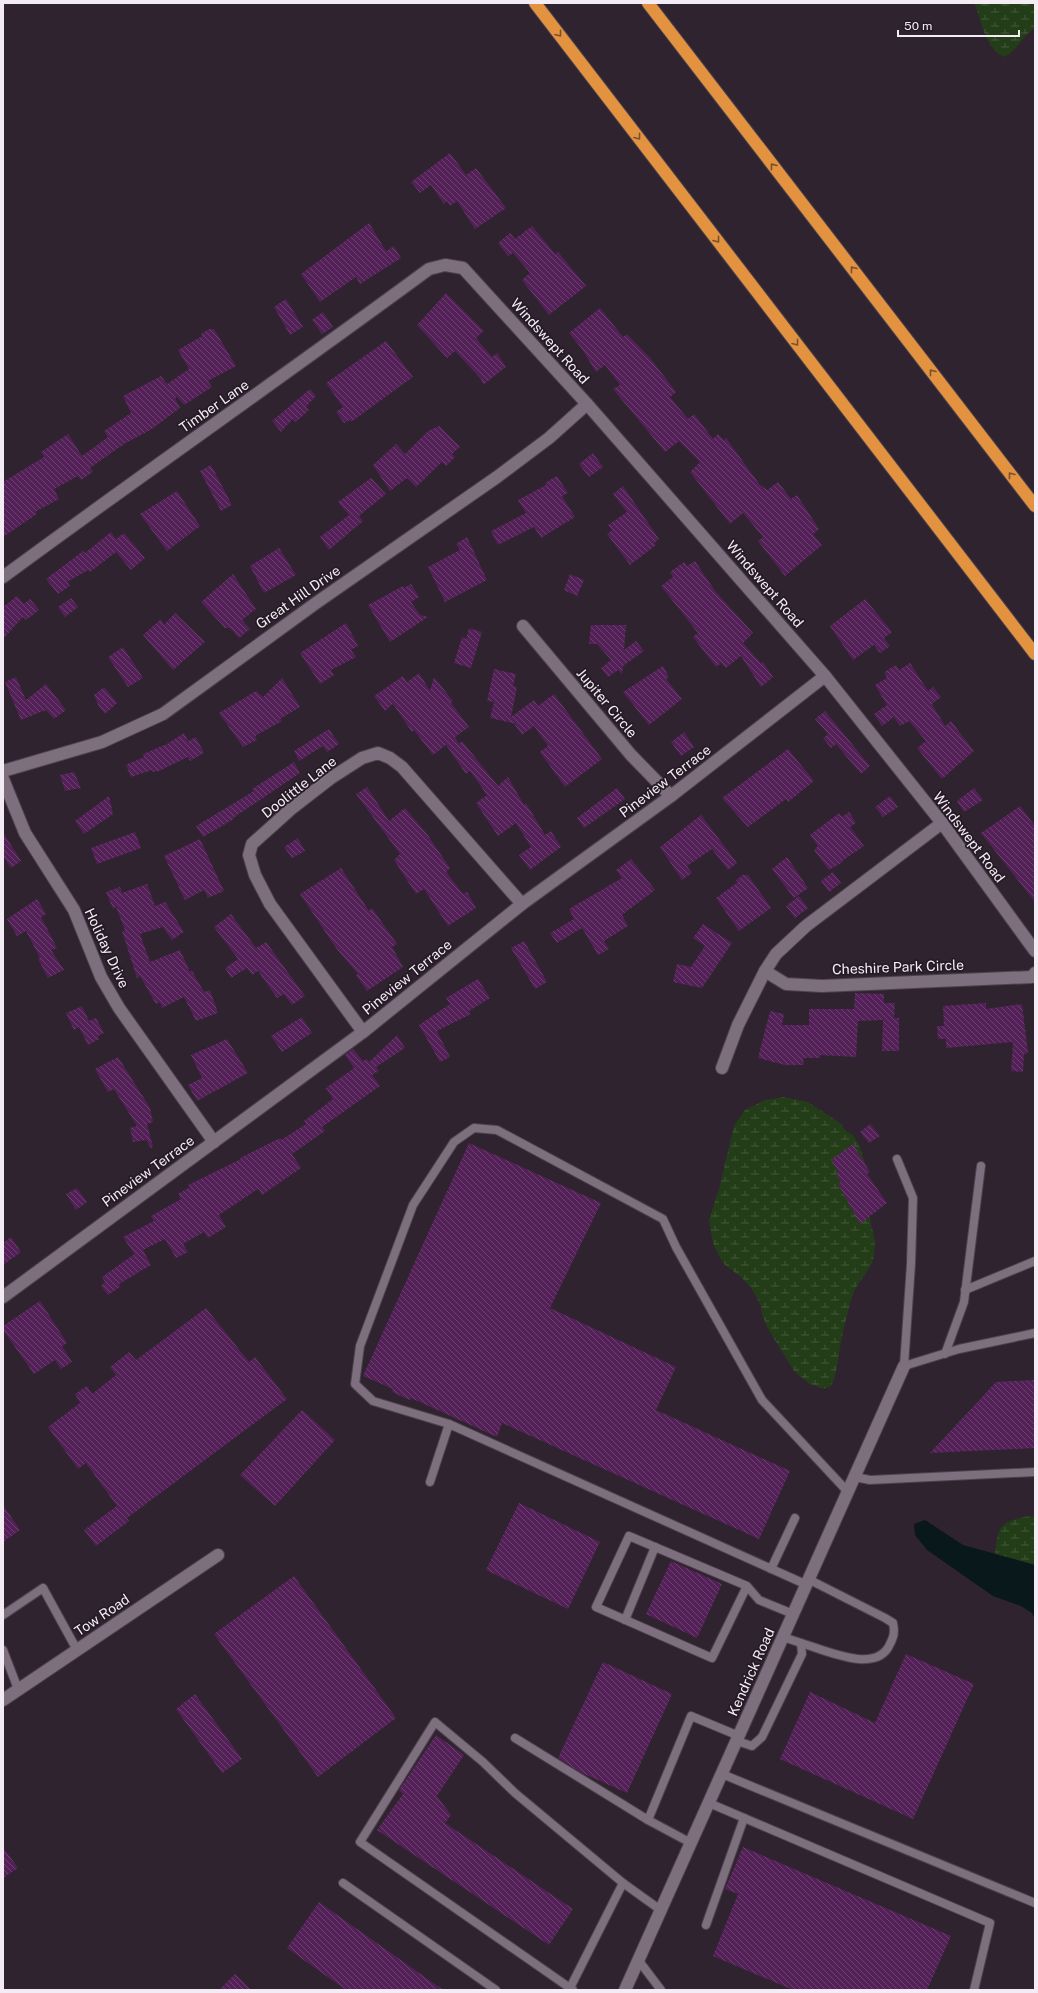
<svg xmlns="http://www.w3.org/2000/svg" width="1038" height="1993" font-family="'Public Sans',sans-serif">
<defs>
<pattern id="wetland-marsh" width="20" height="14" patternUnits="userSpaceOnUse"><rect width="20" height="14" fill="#233d19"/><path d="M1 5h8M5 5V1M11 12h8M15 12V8" fill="none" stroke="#44593b"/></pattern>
<pattern id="building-back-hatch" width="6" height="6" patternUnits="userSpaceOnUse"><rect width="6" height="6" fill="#532157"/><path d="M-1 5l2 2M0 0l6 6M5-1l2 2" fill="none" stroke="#6c4170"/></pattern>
</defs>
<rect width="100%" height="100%" fill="#2f232f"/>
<g fill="url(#wetland-marsh)">
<path d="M974,3H1035V28C1022,36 1018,50 1004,57C983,46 983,22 974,3Z"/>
<path d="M783,1097L808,1102L840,1123L846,1131L853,1135L860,1147L864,1160L871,1225C875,1235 876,1249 873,1260C868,1274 856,1283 852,1297C846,1317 841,1340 838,1360C836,1371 836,1377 831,1386L823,1389L808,1383L794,1371L767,1327L762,1314L761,1306L752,1289L741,1277L725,1265L720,1258L713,1243L709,1220L719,1189L734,1126L745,1110L765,1100Z"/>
<path d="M1029,1516L1035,1517V1565L995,1554C998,1525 1000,1522 1029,1516Z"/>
</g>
<path fill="#09181a" d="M925,1520L963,1545L1035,1565V1619L1032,1613L1021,1606L993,1596L927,1550L915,1535L914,1524Z"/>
<g fill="url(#building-back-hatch)">
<path d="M450,153L466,175L476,168L506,208L475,229L457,201L450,206L447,201L444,204L431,185L420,193L411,182Z"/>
<path d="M369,223L386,251L394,246L401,258L360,284L356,277L320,302L301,274Z"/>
<path d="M532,226L555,254L558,252L586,286L549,315L522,280L530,273L513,253L508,256L498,243L510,233L515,239Z"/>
<path d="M446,293L484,331L476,338L492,357L497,353L506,367L483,385L481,379L455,351L447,358L417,325Z"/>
<path d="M286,299L303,327L290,335L274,307Z"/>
<path d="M600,308L623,337L627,334L651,359L676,392L670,397L688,419L694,414L713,439L718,434L724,440L726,438L760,485L767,490L778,482L791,499L797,495L819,529L813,534L822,545L785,576L758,541L763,537L743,513L730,524L690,472L700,462L679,441L665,452L613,389L620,385L605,365L596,372L582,349L569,333Z"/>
<path d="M323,312L333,327L322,334L312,320Z"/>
<path d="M209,329H214L236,366L208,381L212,387L184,405L177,397L175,398L180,408L152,429L124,444L90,468L93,472L81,480L78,476L54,489L59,499L35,512L37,514L3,537V482L44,457L41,452L68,434L82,456L108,437L104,431L131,413L123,396L161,376L167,384L189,369L178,350L202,336L201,334Z"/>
<path d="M386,341L413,377L351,422L350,420L344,423L336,412L343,407L326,383Z"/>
<path d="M310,389L316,396L306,407L309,410L296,422L293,419L281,432L272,421Z"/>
<path d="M439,426L460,447L452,454L455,457L446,466L442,462L416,487L407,478L390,491L373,465L396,444L405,454L428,431Z"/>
<path d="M593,453L603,467L589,477L579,464Z"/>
<path d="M211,465L232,505L221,511L200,471Z"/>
<path d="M557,476L568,493L562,496L575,517L541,538L534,527L498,545L491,531L526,513L518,500L546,485L545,483Z"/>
<path d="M371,478L386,494L359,516L363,521L329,550L320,537L349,515L338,502Z"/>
<path d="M623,486L659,539L654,543L656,545L630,565L607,534L612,530L608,525L627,512L613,494Z"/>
<path d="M177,491L200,526L167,551L140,514Z"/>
<path d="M111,532L116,539L124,533L145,558L131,570L116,552L90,572L88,570L67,582L70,586L58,594L46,579L83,551L85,553Z"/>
<path d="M467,537L487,580L445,602L428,567L460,550L456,544Z"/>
<path d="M279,548L296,575L264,593L250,566Z"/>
<path d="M695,561L715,591L753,633L743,643L761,663L763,662L773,677L761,687L741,656L726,668L721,663L716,667L693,637L698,633L661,586L673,577L670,572L684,562L687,566Z"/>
<path d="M233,574L256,609L242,620L250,629L239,638L230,628H225L201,602Z"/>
<path d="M570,574L584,580L577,596L564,590Z"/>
<path d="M411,584L419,597L411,602L420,615L428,617L390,642L368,605L403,586L404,588Z"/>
<path d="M17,596L24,604L30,599L39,610L26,620L23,617L3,639V607Z"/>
<path d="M71,598L78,607L65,617L58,607Z"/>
<path d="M865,599L892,632L884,638L890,646L880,653L874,645L853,660L830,626Z"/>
<path d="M175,613L205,642L173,670L143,635L161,619L164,625Z"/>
<path d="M346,623L358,646L351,650L356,657L331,670L334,675L320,684L300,653Z"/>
<path d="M591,625H626L624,650L636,641L644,651L623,666L622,674L618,670L608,677L601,668L611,660L597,644H589Z"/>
<path d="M469,628L482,632L471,668L454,663L462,637L466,639Z"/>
<path d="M123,647L143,678L128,687L108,657Z"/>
<path d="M910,663L928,691L933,687L941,697L932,704L945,726L951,721L974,751L942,779L917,748L926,741L909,721L900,726L894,717L882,726L874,714L887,705L875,685L887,678L884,672L896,665L899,670Z"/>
<path d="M663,666L669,677L666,679L682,699L649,725L623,692Z"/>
<path d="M494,669L516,674L513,686L517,687L511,717L534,700L538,706L554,694L602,759L565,787L540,752L548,746L534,726L522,735L515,725L516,724L490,718L494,702L487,701Z"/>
<path d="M419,673L430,691L434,677L453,701L451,703L469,727L455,737L459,744L462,741L498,786L508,777L524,805L526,803L545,835L551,831L561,847L530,870L519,855L531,847L516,823L498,836L476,803L487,795L470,771L466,774L446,745L433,755L414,730L412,732L393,704L385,711L374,696L403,676L407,682Z"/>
<path d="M16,677L26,700L46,684L66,710L54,719L46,710L21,720L5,682Z"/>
<path d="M282,678L300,707L280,719L282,721L255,736L257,740L243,747L219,713L256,691L263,697Z"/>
<path d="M104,687L117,703L105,714L99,707L94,695Z"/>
<path d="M825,711L870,766L861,774L836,744L831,748L823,738L828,734L815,719Z"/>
<path d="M329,729L339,744L327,752L323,746L299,761L294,751Z"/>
<path d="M684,732L694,747L681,756L671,742Z"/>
<path d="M184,733L188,741L196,737L204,753L190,761L188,757L159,771L153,772L152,770L131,777L126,765L144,757L143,754L167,744Z"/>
<path d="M788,749L814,781L788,802L786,799L748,827L722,798Z"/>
<path d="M294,762L300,773L233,818L234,819L203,837L196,826L254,791L252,789Z"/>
<path d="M74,772L81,788L65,791L60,775Z"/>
<path d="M367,787L389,821L405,808L427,834L450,868L446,872L463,894L467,892L476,908L448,926L424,889L416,894L394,860L400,854L356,794Z"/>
<path d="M617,788L625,799L584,828L577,818Z"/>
<path d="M974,788L983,800L964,812L957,801Z"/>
<path d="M109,796L113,814L84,834L75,821Z"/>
<path d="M890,796L898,807L883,817L875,807Z"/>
<path d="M1020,806L1035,826V902L981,833Z"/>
<path d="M849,812L856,823L850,827L864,846L842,861L843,862L829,870L814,850L818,846L810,835L839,813L842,817Z"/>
<path d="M701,815L737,863L728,870L712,849L687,866L692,873L682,880L660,847Z"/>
<path d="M3,832L21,861L11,868L3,856Z"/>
<path d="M135,832L141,848L97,864L91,848Z"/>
<path d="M298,838L305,851L292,858L284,847Z"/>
<path d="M200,839L224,891L208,898L204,890L185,900L164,856Z"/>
<path d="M787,857L808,888L794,898L772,869Z"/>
<path d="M631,859L655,890L622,915L628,926L604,941L609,949L598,955L582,928L557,943L550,933L574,919L569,909L622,878L616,870Z"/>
<path d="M341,868L369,911L372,908L397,944L392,947L403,967L367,991L356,975L358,974L336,948L300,894Z"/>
<path d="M833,872L841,883L829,892L821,881Z"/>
<path d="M743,875H748L771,908L739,931L716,898L738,882L736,880Z"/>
<path d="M147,884L155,906L165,902L184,932L172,940L163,927L140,934L150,962L180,950L190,972L192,971L204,992L210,990L218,1013L196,1021L184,997L162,1008L160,1002L156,1004L140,976L137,978L122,931L125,930L116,907L113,909L106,892L120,887L122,893Z"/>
<path d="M799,896L808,908L795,918L786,906Z"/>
<path d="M37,899L46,914L41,917L57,948L51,950L64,970L48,978L38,959L40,958L26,931L17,936L7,919Z"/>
<path d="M231,914L256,948L266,942L305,996L292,1005L284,994L277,998L258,971L252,975L247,968L231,978L225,968L238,959L214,927Z"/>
<path d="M703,924L732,943L702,988L673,982L677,964L691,967L705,946L693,938Z"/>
<path d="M524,941L547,982L535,989L511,948Z"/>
<path d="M478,979L490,998L469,1011L471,1014L437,1031L450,1057L440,1062L419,1025L450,1004L446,998Z"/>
<path d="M855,993L884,994V1003H895L894,1018H899V1051H882L883,1020L858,1021L856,1057L820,1055V1058H803L804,1065H785L758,1058L770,1011L784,1014L782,1025H809V1009H854Z"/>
<path d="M986,1003V1009L1022,1004L1028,1053L1024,1054L1023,1072L1011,1071L1013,1042L946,1048V1039H938L937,1026H944L943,1006Z"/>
<path d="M82,1006L89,1021L96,1018L104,1033L98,1036L99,1039L88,1045L79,1027L74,1030L66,1013Z"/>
<path d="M302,1017L312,1033L282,1052L271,1036Z"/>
<path d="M397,1035L405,1048L376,1067L379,1071L372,1075L380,1086L322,1127L325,1131L292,1154L301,1168L262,1195L258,1189L219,1215L226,1227L208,1238L204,1232L183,1244L188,1252L176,1258L165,1239L143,1250L151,1265L119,1284L120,1287L108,1295L101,1286L105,1282L102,1277L136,1253L134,1254L123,1237L154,1221L151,1216L181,1199L178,1194L190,1187L188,1185L241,1159L240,1158L280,1138L281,1140L306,1124L304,1121L333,1099L326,1088L354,1068L345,1055L353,1049L363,1061L367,1059L369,1062Z"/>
<path d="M227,1039L248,1073L197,1101L188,1085L202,1078L191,1055Z"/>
<path d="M118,1057L150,1108L153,1122L147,1124L153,1147L151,1148L146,1140L133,1142L130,1128L137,1126L114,1089L108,1092L95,1069Z"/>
<path d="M870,1124L880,1136L869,1143L860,1132Z"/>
<path d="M469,1143L601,1203L550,1308L676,1367L656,1410L790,1471L759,1539L502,1423L497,1437L411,1398L410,1400L392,1392L393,1389L363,1376Z"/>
<path d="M853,1144L870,1172L867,1174L887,1203L860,1224L838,1184L841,1182L836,1175L839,1173L831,1160Z"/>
<path d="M77,1188L87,1202L76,1210L66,1194Z"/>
<path d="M11,1237L21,1252L3,1265V1243Z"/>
<path d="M40,1301L67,1343L62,1346L72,1362L61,1369L55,1360L34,1374L3,1330V1326Z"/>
<path d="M206,1308L249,1362L255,1357L287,1399L127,1518L129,1521L96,1546L84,1530L117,1506L86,1463L78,1469L48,1427L80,1403L75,1394L87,1386L92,1394L116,1375L110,1367L129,1352L136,1360Z"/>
<path d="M1035,1380V1448L930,1453L996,1382Z"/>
<path d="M302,1410L335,1440L275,1506L240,1475Z"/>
<path d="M519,1503L600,1542L568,1609L486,1570Z"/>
<path d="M3,1505L20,1530L3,1542Z"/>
<path d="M671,1561L722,1584L697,1638L646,1614Z"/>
<path d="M294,1576L396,1718L318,1777L214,1634Z"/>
<path d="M906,1654L974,1684L913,1819L780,1759L810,1692L875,1723Z"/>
<path d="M603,1662L672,1694L627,1793L580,1772L558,1758Z"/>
<path d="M195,1694L242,1759L222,1773L176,1709Z"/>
<path d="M436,1735L464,1755L437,1796L451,1815L445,1823L573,1909L549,1945L377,1830L403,1794L399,1790Z"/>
<path d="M3,1847L18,1868L3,1878Z"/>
<path d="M743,1847L951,1936L927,1990H793L713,1956L738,1894L725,1889Z"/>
<path d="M319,1902L443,1990H346L287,1948Z"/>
<path d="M235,1974L251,1990H219Z"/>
</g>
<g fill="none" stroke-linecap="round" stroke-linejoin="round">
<g stroke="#4c424c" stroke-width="10">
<g id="lane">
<path d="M897,1159L913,1198L911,1264L904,1366L959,1349L1035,1333"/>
<path d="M965,1290L1035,1261"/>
<path d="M945,1354L964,1302L981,1166"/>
<path d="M449,1424L373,1401L355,1384L360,1346L413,1205L454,1142L474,1128L497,1130L663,1219L676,1247L762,1400L848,1492"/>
<path d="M855,1477L870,1480L1035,1472"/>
<path d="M430,1482L449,1424L805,1584"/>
<path d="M771,1569L795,1518"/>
<path d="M747,1586L712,1658L596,1607L629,1536L747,1586L759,1600L793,1614"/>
<path d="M3,1615L43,1588L77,1650"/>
<path d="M625,1620L655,1547"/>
<path d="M801,1643C825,1650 877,1675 890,1644C894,1636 895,1632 893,1623L885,1618L808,1579"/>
<path d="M3,1650L18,1689"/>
<path d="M515,1738L648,1820"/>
<path d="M737,1741L752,1746L762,1737L802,1654L801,1643L783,1637"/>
<path d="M722,1774L1035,1903"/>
<path d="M709,1803L990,1923L974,1990"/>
<path d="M691,1843L648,1820L691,1716L739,1736"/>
<path d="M343,1883L496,1990"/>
<path d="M706,1925L744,1818"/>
<path d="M639,1961L661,1990"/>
<path d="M570,1988L360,1842L435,1722L483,1762L515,1793L623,1883L662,1911"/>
<path d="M573,1990L570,1988L623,1883"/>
</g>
</g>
<g stroke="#4c424c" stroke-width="14">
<g id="street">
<path d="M3,577C144,473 288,373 429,269L445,265L463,268L587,404L825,676L942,823L1035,951"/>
<path d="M523,626L631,755L671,796"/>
<path d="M3,771L102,742L163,714L316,603L497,477L549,438L587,404"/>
<path d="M3,779L25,833L74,910L101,977L119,1008L214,1142"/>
<path d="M765,971L786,984L822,986L1032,977L1035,973"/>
<path d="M363,1032L270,904L255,875L249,855L252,844L291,809L331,778L362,758L378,753L390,758L402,767L522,904"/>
<path d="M722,1068L738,1025L765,971L776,954L806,926L942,823"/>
<path d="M3,1297L363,1032L522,904L671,796L825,676"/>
<path d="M3,1700L218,1555"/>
<path d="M625,1990L904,1366"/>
</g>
</g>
<g stroke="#4c424c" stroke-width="14">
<g id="highway">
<path d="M535,3L1035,654"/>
<path d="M648,3L1035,506"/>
</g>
</g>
<use href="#lane" stroke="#7d6f7e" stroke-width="8"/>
<use href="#street" stroke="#7d6f7e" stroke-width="12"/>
<use href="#highway" stroke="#e39340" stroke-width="12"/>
</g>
<defs><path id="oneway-chevron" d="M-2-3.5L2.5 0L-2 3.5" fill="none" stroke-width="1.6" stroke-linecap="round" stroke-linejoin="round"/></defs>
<g stroke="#7a5031">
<use href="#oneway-chevron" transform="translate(559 34) rotate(52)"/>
<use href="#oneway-chevron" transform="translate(638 137) rotate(52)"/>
<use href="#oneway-chevron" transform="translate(773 166) rotate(-128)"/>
<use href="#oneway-chevron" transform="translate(717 240) rotate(52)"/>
<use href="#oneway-chevron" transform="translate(853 269) rotate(-128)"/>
<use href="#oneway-chevron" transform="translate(796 343) rotate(52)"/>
<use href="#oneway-chevron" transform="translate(932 372) rotate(-128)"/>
<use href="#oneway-chevron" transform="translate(1011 475) rotate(-128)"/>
</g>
<g text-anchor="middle" stroke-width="3.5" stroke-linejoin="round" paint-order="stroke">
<g font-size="14" fill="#f4ecf4" stroke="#251a25">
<text transform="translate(550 341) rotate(48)" y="5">Windswept Road</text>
<text transform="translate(214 406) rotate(-35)" y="5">Timber Lane</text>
<text transform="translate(765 584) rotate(49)" y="5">Windswept Road</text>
<text transform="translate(298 597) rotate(-35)" y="5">Great Hill Drive</text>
<text transform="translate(607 703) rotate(50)" y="5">Jupiter Circle</text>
<text transform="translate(665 781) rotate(-37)" y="5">Pineview Terrace</text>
<text transform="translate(299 787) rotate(-38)" y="5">Doolittle Lane</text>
<text transform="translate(969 837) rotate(53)" y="5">Windswept Road</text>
<text transform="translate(107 948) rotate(65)" y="5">Holiday Drive</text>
<text transform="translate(898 967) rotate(-2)" y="5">Cheshire Park Circle</text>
<text transform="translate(407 977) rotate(-39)" y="5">Pineview Terrace</text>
<text transform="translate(148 1171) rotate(-36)" y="5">Pineview Terrace</text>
<text transform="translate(102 1615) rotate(-34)" y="5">Tow Road</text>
<text transform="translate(751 1672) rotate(-66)" y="5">Kendrick Road</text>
</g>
</g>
<rect width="1038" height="1993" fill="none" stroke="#f4ecf4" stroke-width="8"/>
<path d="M898 30v6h121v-6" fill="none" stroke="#f4ecf4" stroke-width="2"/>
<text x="904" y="30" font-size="12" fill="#f4ecf4" stroke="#251a25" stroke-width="3" paint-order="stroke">50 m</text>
</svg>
